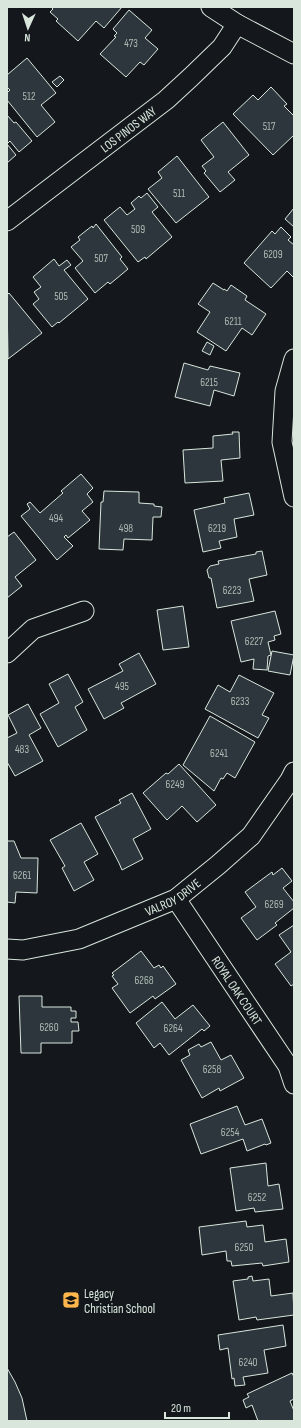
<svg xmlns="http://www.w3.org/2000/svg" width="301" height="1428" font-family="'Sofia Sans Condensed',sans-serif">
<rect width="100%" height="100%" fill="#14181c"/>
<g fill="#2c363c" stroke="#d8e6dc">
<path d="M51,7H122L104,28L96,21L78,41L56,21L58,19L50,12L53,9Z"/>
<path d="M129,10L152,30L145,38L158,49L144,65L140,62L126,77L100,54L116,37L114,36L117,33L113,29Z"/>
<path d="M27,58L56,93L41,105L55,122L37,137L7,100V93L10,90L7,87V75Z"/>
<path d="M60,76L64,80L57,87L52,82Z"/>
<path d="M271,87L287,104L284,106L294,116V135L273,155L233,114L253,95L258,100Z"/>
<path d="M7,115L14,123L16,122L32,141L19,152L10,141L7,144Z"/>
<path d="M223,122L249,155L228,172L235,180L220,192L204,173L206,171L202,166L214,157L201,140Z"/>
<path d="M7,144L16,155L7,163Z"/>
<path d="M177,156L209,197L176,223L148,189L162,178L158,172Z"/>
<path d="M147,193L158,207L152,212L172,237L146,259L145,257L138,262L104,220L120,207L127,215L135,209L131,203L139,196L141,198Z"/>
<path d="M294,208V227L285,219Z"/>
<path d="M96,224L122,257L120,259L128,269L110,284L108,282L95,293L75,268L83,261L71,247L80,240L78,237L92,226L93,228Z"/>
<path d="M281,227L291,237L288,240L294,245V275L293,277L287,271L271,288L244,263L272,231L275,234Z"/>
<path d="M54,259L59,266L67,260L71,265L64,270L88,299L59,323L58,322L52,327L33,304L39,299L34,292L41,287L33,277Z"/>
<path d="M213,283L224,290V289L227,291L231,285L247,296L245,300L266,314L252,335L242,328L226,351L197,332L210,312L198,304Z"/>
<path d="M9,293L42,333L8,359L7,295Z"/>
<path d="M207,342L214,346L210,355L202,351Z"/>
<path d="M184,363L208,370L210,366L240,373L234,396L214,390L210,406L175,397Z"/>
<path d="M232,432H239L240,458L221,460L223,481L185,483L183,450L213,448V436L233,434Z"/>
<path d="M81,474L93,488L87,494L93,502L82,511L90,520L68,538L66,535L64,537L73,546L57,560L21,516L30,509L27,504L30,502L40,513L63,493L61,491Z"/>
<path d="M104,491L139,492V503L154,504V506L162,507L161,517H153L152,540L124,539L123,550L99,549L101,502H103Z"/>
<path d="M249,493L254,515L234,519L237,537L219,541L221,548L203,552L194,510L225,503L224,498Z"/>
<path d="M14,532L36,560L15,577L22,586L7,598V537Z"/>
<path d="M262,551L267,575L249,579L254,601L217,608L211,578H209L207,570L210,566L219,564L218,561L256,554V552Z"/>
<path d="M183,606L189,647L163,650L157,610Z"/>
<path d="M275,611L281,634L274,636L275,640L268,642L271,655L268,656L267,670L253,669L254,659L241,662L231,621Z"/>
<path d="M272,651L294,655L290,675L268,671Z"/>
<path d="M139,653L156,684L121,703L124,708L104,719L88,689L123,671L119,664Z"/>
<path d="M68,674L83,702L75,707L87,730L58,747L40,714L59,703L49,684Z"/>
<path d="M239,675L274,693L262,715L269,718L258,738L205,709L218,685L230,692Z"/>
<path d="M28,704L41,728L29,735L43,761L15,776L7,762V738L17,733L8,715Z"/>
<path d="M210,716L255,742L235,778L227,773L223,779L221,778L214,791L183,765Z"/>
<path d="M179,764L216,805L197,822L182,806L167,820L143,793L166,773L168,774Z"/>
<path d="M132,793L151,829L133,839L143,859L122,870L119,863L95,817L121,803L119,800Z"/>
<path d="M81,823L98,854L84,862L94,880L74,891L62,868L65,866L50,840Z"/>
<path d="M7,841H14L21,858H38L37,893L16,892L15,903L7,902Z"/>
<path d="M282,868L292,881L283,888L294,902V908L275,923L277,925L257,940L241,918L256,907L245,892L272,872L273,875Z"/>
<path d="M294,925V984L291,986L275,964L291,952L279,935Z"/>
<path d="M141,951L154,968L159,965L161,968L163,966L176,984L155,999L153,996L130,1013L112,988L118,984L112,976L114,975L112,973Z"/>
<path d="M19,996H42V1007H71V1011H76V1018H71V1022H78L79,1031H72V1043H41V1053H21Z"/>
<path d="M162,1002L175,1019L193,1005L210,1026L204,1031L202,1029L169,1055L160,1043L154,1048L136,1023Z"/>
<path d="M211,1042L221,1060L231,1055L244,1078L220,1091L219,1088L202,1098L181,1060L190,1055L188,1050L199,1044L201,1047Z"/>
<path d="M237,1106L245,1125L262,1119L271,1143L266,1145L265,1144L247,1151L243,1139L201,1154L190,1124Z"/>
<path d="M266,1163L268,1186L279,1184L283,1209L255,1212L254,1208L236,1211L230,1168Z"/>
<path d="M246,1221L247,1227L263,1225L265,1242L286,1239L289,1262L263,1266L262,1263L232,1266L231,1261H227L226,1251L202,1255L199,1227Z"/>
<path d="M252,1276L253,1281L269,1279L271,1296L293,1293L294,1315L257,1320L256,1317L239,1320L233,1281L248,1279V1277Z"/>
<path d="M283,1325L286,1346L264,1350L268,1373L243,1377L245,1385L235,1386L234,1378L232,1379L228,1348L220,1350L218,1335Z"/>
<path d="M7,1368L15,1382L22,1398L27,1421H7Z"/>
<path d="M292,1373L294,1377V1399L290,1401L294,1411V1421H258L252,1405L246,1408L243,1400L249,1397L247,1394Z"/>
</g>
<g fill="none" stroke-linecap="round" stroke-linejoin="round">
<g stroke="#d8e6dc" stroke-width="21">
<g id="street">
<path d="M211,7L237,24L294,54"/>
<path id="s1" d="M7,221L166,100L191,77L222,47L237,24"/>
<path d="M294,359L285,391L282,442L294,497"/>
<path d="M7,653L33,629L84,611"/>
<path id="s2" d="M176,899L288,1066L294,1084"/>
<path id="s3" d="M7,949L23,950L79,939L176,899L218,865L251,836L290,780L294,772"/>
</g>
</g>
<use href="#street" stroke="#14181c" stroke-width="19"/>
</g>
<defs>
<g id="school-square" transform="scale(0.9)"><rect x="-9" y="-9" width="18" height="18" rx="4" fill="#ffb74d" stroke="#14181c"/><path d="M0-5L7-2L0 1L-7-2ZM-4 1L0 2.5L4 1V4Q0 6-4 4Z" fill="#111"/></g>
</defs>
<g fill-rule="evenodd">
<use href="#school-square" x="71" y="1300"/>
</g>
<g text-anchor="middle" stroke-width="3" stroke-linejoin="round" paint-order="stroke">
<g font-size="11" fill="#adbab4">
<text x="131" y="47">473</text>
<text x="29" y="100">512</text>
<text x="269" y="130">517</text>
<text x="179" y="197">511</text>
<text x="138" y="233">509</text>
<text x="273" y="258">6209</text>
<text x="101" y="262">507</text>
<text x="61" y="300">505</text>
<text x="233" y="325">6211</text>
<text x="209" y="386">6215</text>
<text x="56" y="522">494</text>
<text x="126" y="532">498</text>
<text x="217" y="532">6219</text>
<text x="232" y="594">6223</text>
<text x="254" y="645">6227</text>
<text x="122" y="690">495</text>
<text x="240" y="705">6233</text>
<text x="22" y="753">483</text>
<text x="219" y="757">6241</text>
<text x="175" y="788">6249</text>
<text x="22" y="879">6261</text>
<text x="274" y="908">6269</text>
<text x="144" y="984">6268</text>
<text x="49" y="1031">6260</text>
<text x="173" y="1032">6264</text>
<text x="212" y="1073">6258</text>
<text x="230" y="1136">6254</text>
<text x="257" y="1201">6252</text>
<text x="244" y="1251">6250</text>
<text x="248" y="1366">6240</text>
</g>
<g font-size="13" fill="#d8e6dc" stroke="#14181c">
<text dy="5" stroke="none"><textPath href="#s1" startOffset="152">LOS PINOS WAY</textPath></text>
<text dy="5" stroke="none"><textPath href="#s3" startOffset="176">VALROY DRIVE</textPath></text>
<text dy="5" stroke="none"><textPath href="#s2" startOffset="110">ROYAL OAK COURT</textPath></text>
</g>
<g font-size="13" fill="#d8e6dc" stroke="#14181c" text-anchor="start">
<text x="84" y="1298">Legacy<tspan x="84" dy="15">Christian School</tspan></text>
</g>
</g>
<rect width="301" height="1428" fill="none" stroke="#d8e6dc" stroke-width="16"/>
<g transform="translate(28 28) rotate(183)" stroke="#14181c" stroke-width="3" paint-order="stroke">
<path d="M0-3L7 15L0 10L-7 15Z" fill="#d8e6dc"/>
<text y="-6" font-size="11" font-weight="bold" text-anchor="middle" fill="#d8e6dc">N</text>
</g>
<path d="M165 1412v6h64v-6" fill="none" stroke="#d8e6dc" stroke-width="2"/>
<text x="171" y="1412" font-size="12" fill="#d8e6dc" stroke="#14181c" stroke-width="3" paint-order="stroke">20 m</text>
</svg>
